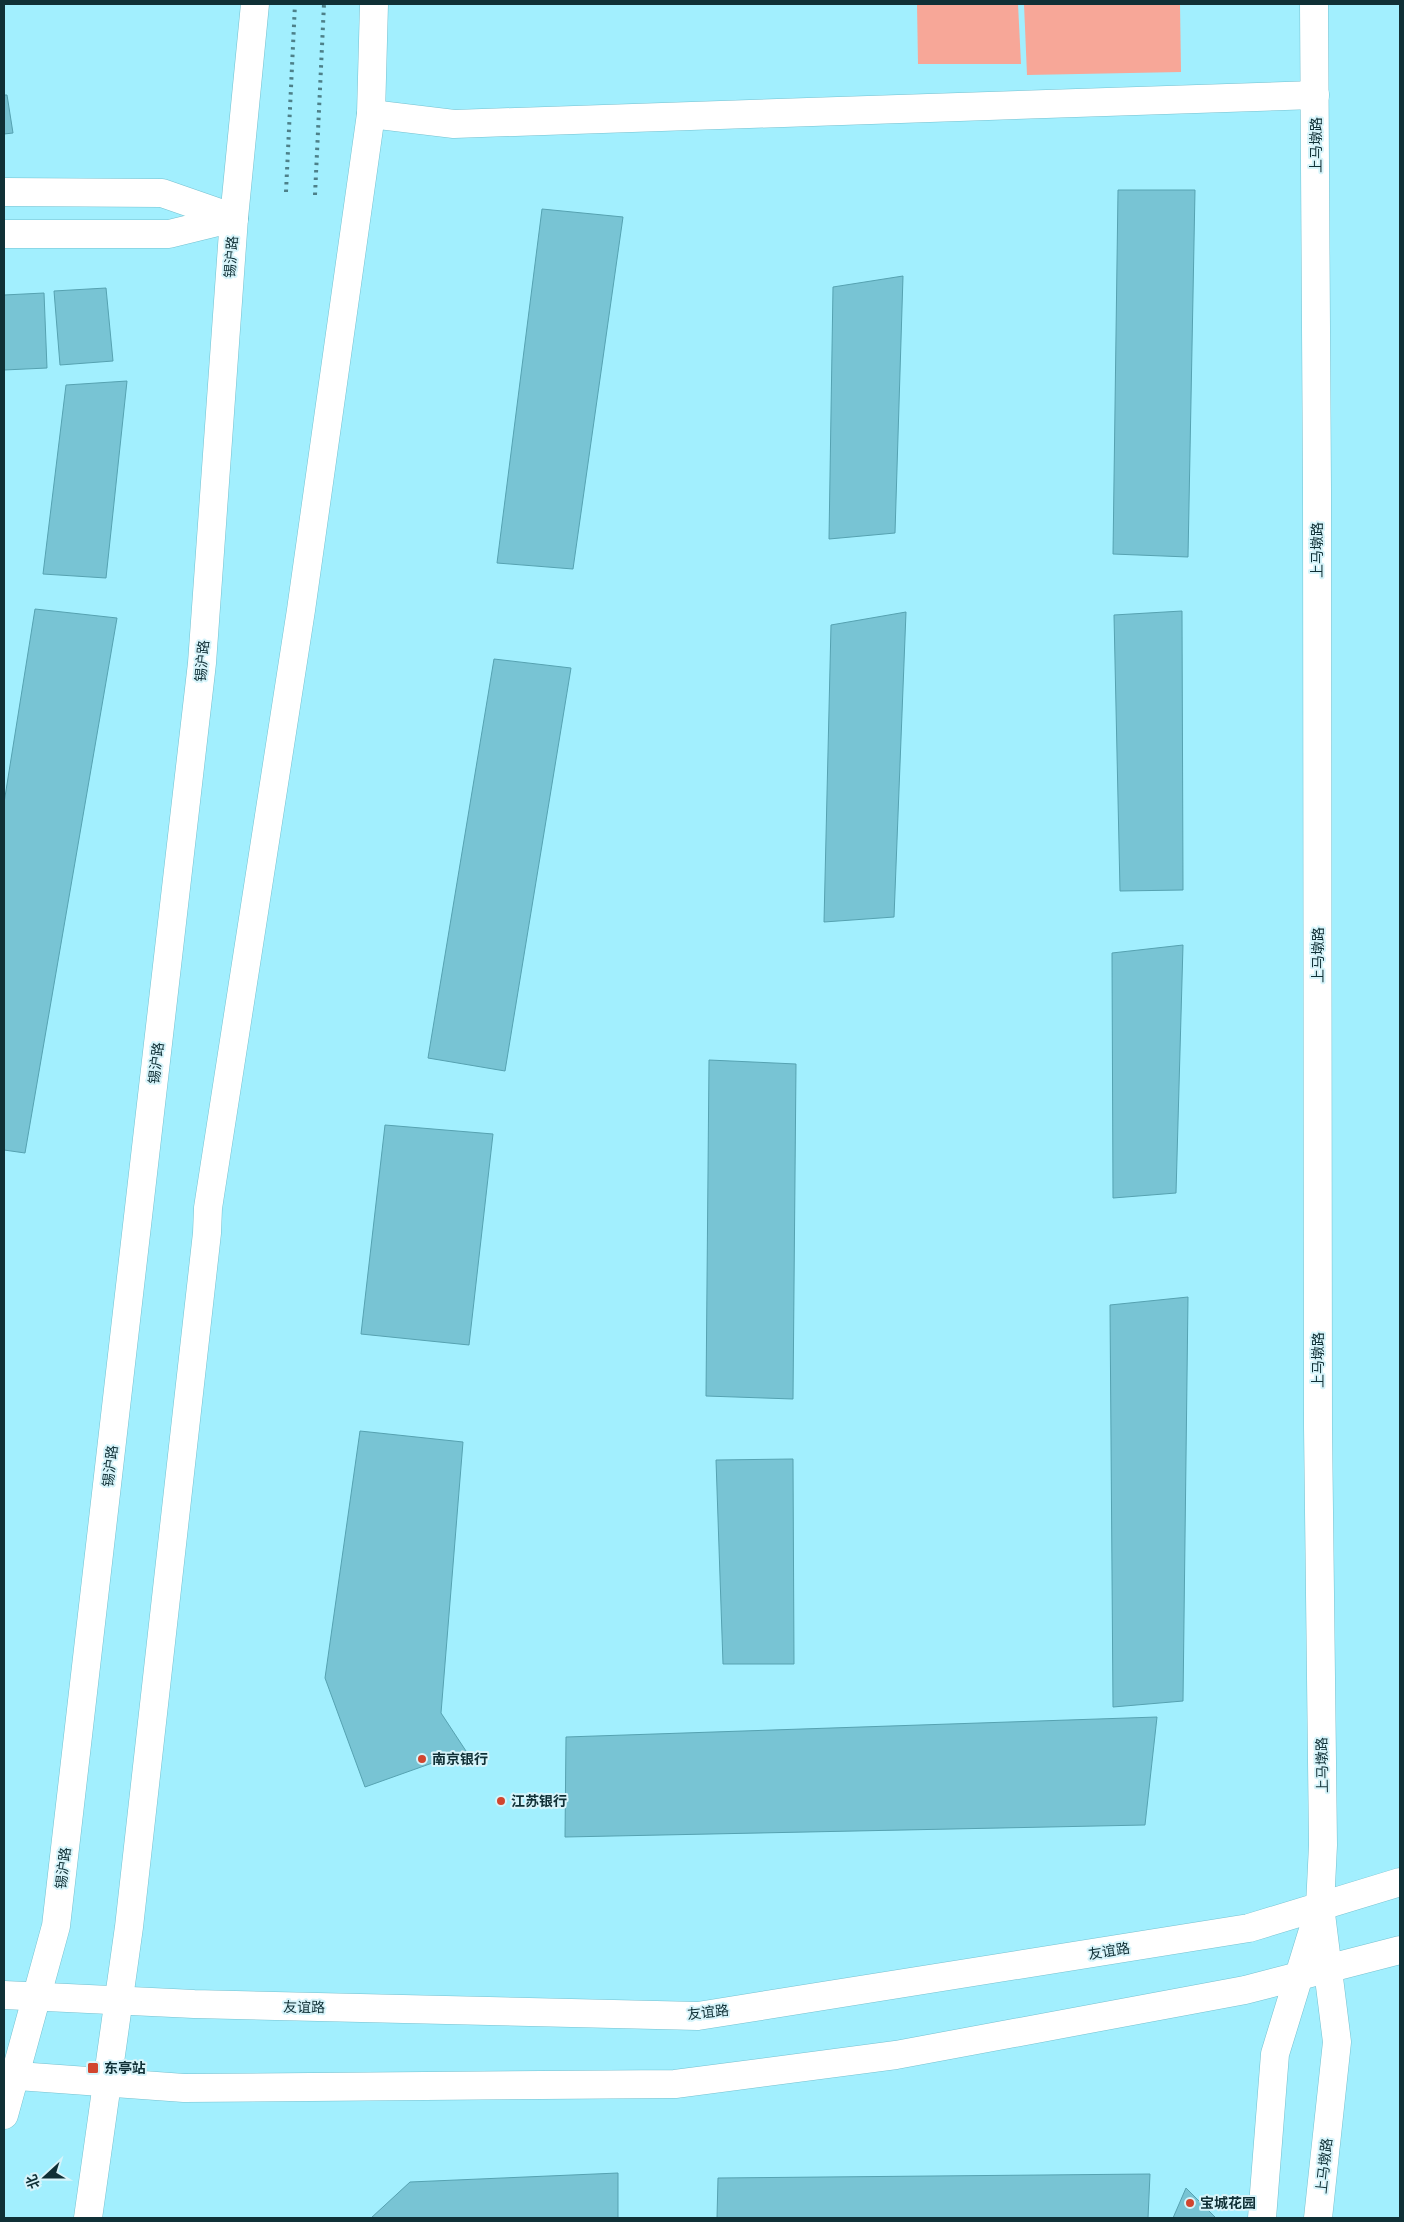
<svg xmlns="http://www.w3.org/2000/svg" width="1404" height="2222" font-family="'Source Sans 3','Noto Sans SC',sans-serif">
<rect width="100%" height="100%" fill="#a2effe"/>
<g fill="#f7a798">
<path d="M917,4H1018L1021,64H918Z"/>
<path d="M1024,4H1180L1181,72L1027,75Z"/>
</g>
<g fill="#78c4d4" stroke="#56a2b1">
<path d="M4,95H7L13,133L4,134Z"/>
<path d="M1118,190H1195L1188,557L1113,554Z"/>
<path d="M542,209L623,217L573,569L497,563Z"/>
<path d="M903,276L895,533L829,539L833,287Z"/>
<path d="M106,288L113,361L60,365L54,291Z"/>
<path d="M44,293L47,368L4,370V295Z"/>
<path d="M127,381L106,578L43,574L66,385Z"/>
<path d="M35,609L117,618L25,1153L4,1150V803Z"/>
<path d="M1182,611L1183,890L1120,891L1114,615Z"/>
<path d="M906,612L894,917L824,922L831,625Z"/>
<path d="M494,659L571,668L505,1071L428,1058Z"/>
<path d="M1183,945L1176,1193L1113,1198L1112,953Z"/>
<path d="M709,1060L796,1064L793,1399L706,1396Z"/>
<path d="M385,1125L493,1134L469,1345L361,1334Z"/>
<path d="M1188,1297L1183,1701L1113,1707L1110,1305Z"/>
<path d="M360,1431L463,1442L441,1713L466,1751L365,1787L325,1678Z"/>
<path d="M793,1459L794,1664H723L716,1460Z"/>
<path d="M1157,1717L1145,1825L565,1837L566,1737Z"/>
<path d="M618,2173V2218H371L410,2182Z"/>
<path d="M1150,2174L1148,2218H717L718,2178Z"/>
<path d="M1186,2188L1216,2218H1173Z"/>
</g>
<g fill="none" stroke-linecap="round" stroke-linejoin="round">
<g stroke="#75c1d0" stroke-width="29">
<g id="minor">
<path d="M371,114L454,124L1315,95"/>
<path d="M4,192L162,193L234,218"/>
<path d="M4,234H169L234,218"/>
</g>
</g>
<g stroke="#75c1d0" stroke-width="29">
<g id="tertiary">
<path d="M1314,4L1317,490L1318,1427L1323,1845L1320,1906L1337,2042L1318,2218"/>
<path d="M1262,2218L1275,2054L1317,1917"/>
</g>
</g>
<g stroke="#75c1d0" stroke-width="29">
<g id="primary">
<path d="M4,1995L194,2004L698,2016L1249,1928L1400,1882"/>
<path d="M4,2075L184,2088L675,2084L896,2055L1245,1990L1400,1950"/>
<path d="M4,2115L56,1926L202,663L234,218L255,4"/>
<path d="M88,2218L129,1927L207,1233L208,1208L301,610L371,114L374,4"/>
</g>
</g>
<use href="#minor" stroke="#fff" stroke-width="28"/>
<use href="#tertiary" stroke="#fff" stroke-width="28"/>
<use href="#primary" stroke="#fff" stroke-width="28"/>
<g stroke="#4d8089" stroke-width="4" stroke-dasharray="2.5 5" stroke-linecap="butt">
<path d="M286,192L295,4"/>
<path d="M315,195L324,4"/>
</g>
</g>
<g fill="#d1452f" stroke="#d7f4fa" stroke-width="2">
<circle cx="422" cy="1759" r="5"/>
<circle cx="501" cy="1801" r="5"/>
<rect x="87" y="2062" width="12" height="12" rx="2.5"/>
<circle cx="1190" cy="2203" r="5"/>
</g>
<g text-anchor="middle" stroke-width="4" stroke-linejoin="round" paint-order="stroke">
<g font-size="14" fill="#103036" stroke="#d7f4fa">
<text transform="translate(1316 145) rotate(-90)" y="5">上马墩路</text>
<text transform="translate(231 257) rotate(-86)" y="5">锡沪路</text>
<text transform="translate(1317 550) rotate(-90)" y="5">上马墩路</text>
<text transform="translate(202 661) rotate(-85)" y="5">锡沪路</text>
<text transform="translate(1318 955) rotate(-90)" y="5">上马墩路</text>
<text transform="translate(156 1063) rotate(-83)" y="5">锡沪路</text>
<text transform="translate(1318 1360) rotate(-90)" y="5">上马墩路</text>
<text transform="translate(110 1466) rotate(-83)" y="5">锡沪路</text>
<text transform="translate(1322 1765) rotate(-91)" y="5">上马墩路</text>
<text transform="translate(63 1868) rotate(-83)" y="5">锡沪路</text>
<text transform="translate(1109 1951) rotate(-9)" y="5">友谊路</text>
<text transform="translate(304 2007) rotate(1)" y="5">友谊路</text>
<text transform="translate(708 2012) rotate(-6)" y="5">友谊路</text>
<text transform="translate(1324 2166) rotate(-84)" y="5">上马墩路</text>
</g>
<g font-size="14" font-weight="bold" fill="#103036" stroke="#d7f4fa" text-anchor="start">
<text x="432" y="1764">南京银行</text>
<text x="511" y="1806">江苏银行</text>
<text x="104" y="2073">东亭站</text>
<text x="1200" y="2208">宝城花园</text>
</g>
</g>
<rect width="1404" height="2222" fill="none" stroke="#103036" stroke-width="10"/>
<g transform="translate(45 2177) rotate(249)" stroke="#d7f4fa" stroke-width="4" paint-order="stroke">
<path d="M0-4L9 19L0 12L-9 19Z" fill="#103036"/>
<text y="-8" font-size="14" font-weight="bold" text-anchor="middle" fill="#103036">北</text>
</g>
</svg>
